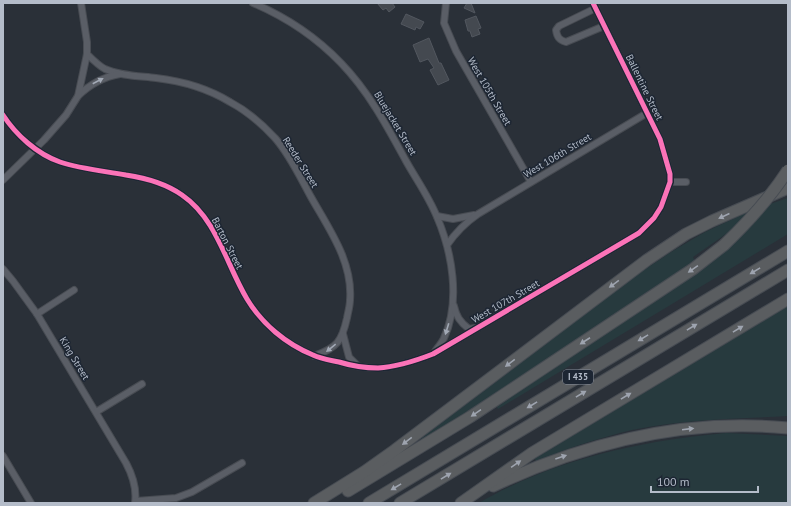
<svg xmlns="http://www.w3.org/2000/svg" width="791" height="506" font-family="'PT Sans',sans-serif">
<rect width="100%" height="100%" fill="#2a3038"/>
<g fill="#273a3e">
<path d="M788,198V234L498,409L496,405L747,228L770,204Z"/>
<path d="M752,210L736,227L693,257L695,262L487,399L421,441L420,439L638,274L671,252L705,232Z"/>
<path d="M788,306V416C737,419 683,419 632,430C599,438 567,448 536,462L535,458Z"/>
<path d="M726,433L788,436V503H479C554,459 640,441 726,433Z"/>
</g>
<g fill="#444950" stroke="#52575f">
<path d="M377,3H392L395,7L389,12L386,8L383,10Z"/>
<path d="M467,3H471L475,13L464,8Z"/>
<path d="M406,14L424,22L420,29L416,27L415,30L401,24Z"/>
<path d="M476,16L481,28L478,29L480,34L472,37L470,31H468L465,20Z"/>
<path d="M429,38L439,63H441L449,80L438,85L430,70L434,68L428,59L420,62L413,45Z"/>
</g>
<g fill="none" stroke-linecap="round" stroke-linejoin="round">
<g stroke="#484c53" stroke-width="8">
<g id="street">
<path d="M253,3C286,17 316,37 341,63C369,92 387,126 406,161C416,179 429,197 437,217C452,252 461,301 444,338C442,343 437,348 434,353"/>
<path d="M446,3L444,23L456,51L531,182"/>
<path d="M596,8L559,26L556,30C557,37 559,40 566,42L604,26"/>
<path d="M87,54C92,59 99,66 105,69C121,76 139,76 156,78C182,81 207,88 230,102C247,111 262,124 275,138C290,155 300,177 311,197C329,229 353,262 350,300C350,306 348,312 347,318C342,341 337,348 314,356"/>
<path d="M78,96C90,84 103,77 120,74"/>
<path d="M3,115C16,135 37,154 60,162C81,169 104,171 126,175C146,178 165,183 182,195C217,219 226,264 247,299C262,324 286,344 313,355C321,359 330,360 339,362C352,366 364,368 378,368C397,367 415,361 433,354L639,233L654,218L661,207L670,182V174L660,139L593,3"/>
<path d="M3,180L44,140L66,115L78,96L87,54V42L81,3"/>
<path d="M670,182H686"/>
<path d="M437,216L453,219L474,215"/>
<path d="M447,245C456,232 465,223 478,214L647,113"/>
<path d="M3,269L13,281L37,314L126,463C133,476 137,488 135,503"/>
<path d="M454,306C456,316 460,322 469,329L475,328"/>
<path d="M37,314L74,290"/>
<path d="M343,334L349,357L358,366"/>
<path d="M96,412L142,384"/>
<path d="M3,456L31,503"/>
<path d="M136,501L176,498L192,492L242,463"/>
</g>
</g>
<g stroke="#474c53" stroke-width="13">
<g id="highway">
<path d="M493,486C585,443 686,418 788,428"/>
<path d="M348,491L470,417L693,269L724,245"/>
<path d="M314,503L364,472L395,450L647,260L686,234L712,221L788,188"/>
<path d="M369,503L788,251"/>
<path d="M400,503L788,270"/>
<path d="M461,503L532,453L788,299"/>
</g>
</g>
<use href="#street" stroke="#5a5e66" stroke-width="6"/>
<use href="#highway" stroke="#5a5d60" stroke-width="11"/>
<g stroke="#474c53" stroke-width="13" stroke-linecap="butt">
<path id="highway-bridge" d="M724,245C748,222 770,198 788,170"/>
</g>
<use href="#highway-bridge" stroke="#5a5d60" stroke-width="11"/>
<g stroke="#1d2633" stroke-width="8">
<path id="cycleway" d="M3,115C16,135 37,154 60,162C81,169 104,171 126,175C146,178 165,183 182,195C217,219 226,264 247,299C262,324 286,344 313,355C321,359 330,360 339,362C352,366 364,368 378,368C397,367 415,361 433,354L639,233L654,218L661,207L670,182V174L660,139L593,3"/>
</g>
<use href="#cycleway" stroke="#fb73b8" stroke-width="5"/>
</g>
<defs><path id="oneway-solid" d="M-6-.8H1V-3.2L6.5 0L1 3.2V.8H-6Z"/></defs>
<g fill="#a2a9b5">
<use href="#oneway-solid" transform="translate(98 81) rotate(-28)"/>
<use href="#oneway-solid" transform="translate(447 329) rotate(107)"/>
<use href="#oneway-solid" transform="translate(331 348) rotate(141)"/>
</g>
<g fill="#9ea4af">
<use href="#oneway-solid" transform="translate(724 216) rotate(155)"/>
<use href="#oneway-solid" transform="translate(693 269) rotate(145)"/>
<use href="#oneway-solid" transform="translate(755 271) rotate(149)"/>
<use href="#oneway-solid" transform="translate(614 284) rotate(144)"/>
<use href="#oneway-solid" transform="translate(692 327) rotate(-31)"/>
<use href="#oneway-solid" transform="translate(738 329) rotate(-31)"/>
<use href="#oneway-solid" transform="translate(643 338) rotate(149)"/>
<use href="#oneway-solid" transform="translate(585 341) rotate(147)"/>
<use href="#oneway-solid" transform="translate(510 363) rotate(143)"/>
<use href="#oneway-solid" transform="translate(581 394) rotate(-31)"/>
<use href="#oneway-solid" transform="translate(626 396) rotate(-31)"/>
<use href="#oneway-solid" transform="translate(532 405) rotate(149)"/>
<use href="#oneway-solid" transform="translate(476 413) rotate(146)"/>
<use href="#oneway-solid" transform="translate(688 429) rotate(-7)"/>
<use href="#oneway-solid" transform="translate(407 441) rotate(143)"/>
<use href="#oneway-solid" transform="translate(561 457) rotate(-19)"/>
<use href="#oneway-solid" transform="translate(516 464) rotate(-35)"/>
<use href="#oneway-solid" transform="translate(446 476) rotate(-31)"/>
<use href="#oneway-solid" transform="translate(396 487) rotate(149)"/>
</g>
<g text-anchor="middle" stroke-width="3" stroke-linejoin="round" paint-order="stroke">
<rect fill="#1d2633" stroke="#878f9c" stroke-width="1" x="563" y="370" width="30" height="14" rx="3"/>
<g font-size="9" font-weight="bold" fill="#b4bcc9">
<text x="578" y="380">I 435</text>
</g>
<g font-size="10" fill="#b4bcc9" stroke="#1d2633">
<text transform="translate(645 87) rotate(64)" y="4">Ballentine Street</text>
<text transform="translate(490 91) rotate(60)" y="4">West 105th Street</text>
<text transform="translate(396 123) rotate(59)" y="4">Bluejacket Street</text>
<text transform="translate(557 155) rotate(-31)" y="4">West 106th Street</text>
<text transform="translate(301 162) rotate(58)" y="4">Reeder Street</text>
<text transform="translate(228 243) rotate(63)" y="4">Barton Street</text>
<text transform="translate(505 301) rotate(-30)" y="4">West 107th Street</text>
<text transform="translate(75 358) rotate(59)" y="4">King Street</text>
</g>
</g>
<rect width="791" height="506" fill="none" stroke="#b4bcc9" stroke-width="8"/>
<path d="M651 486v6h107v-6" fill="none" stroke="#b4bcc9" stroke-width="2"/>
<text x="657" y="486" font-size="12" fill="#b4bcc9" stroke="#1d2633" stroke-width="3" paint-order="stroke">100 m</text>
</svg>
